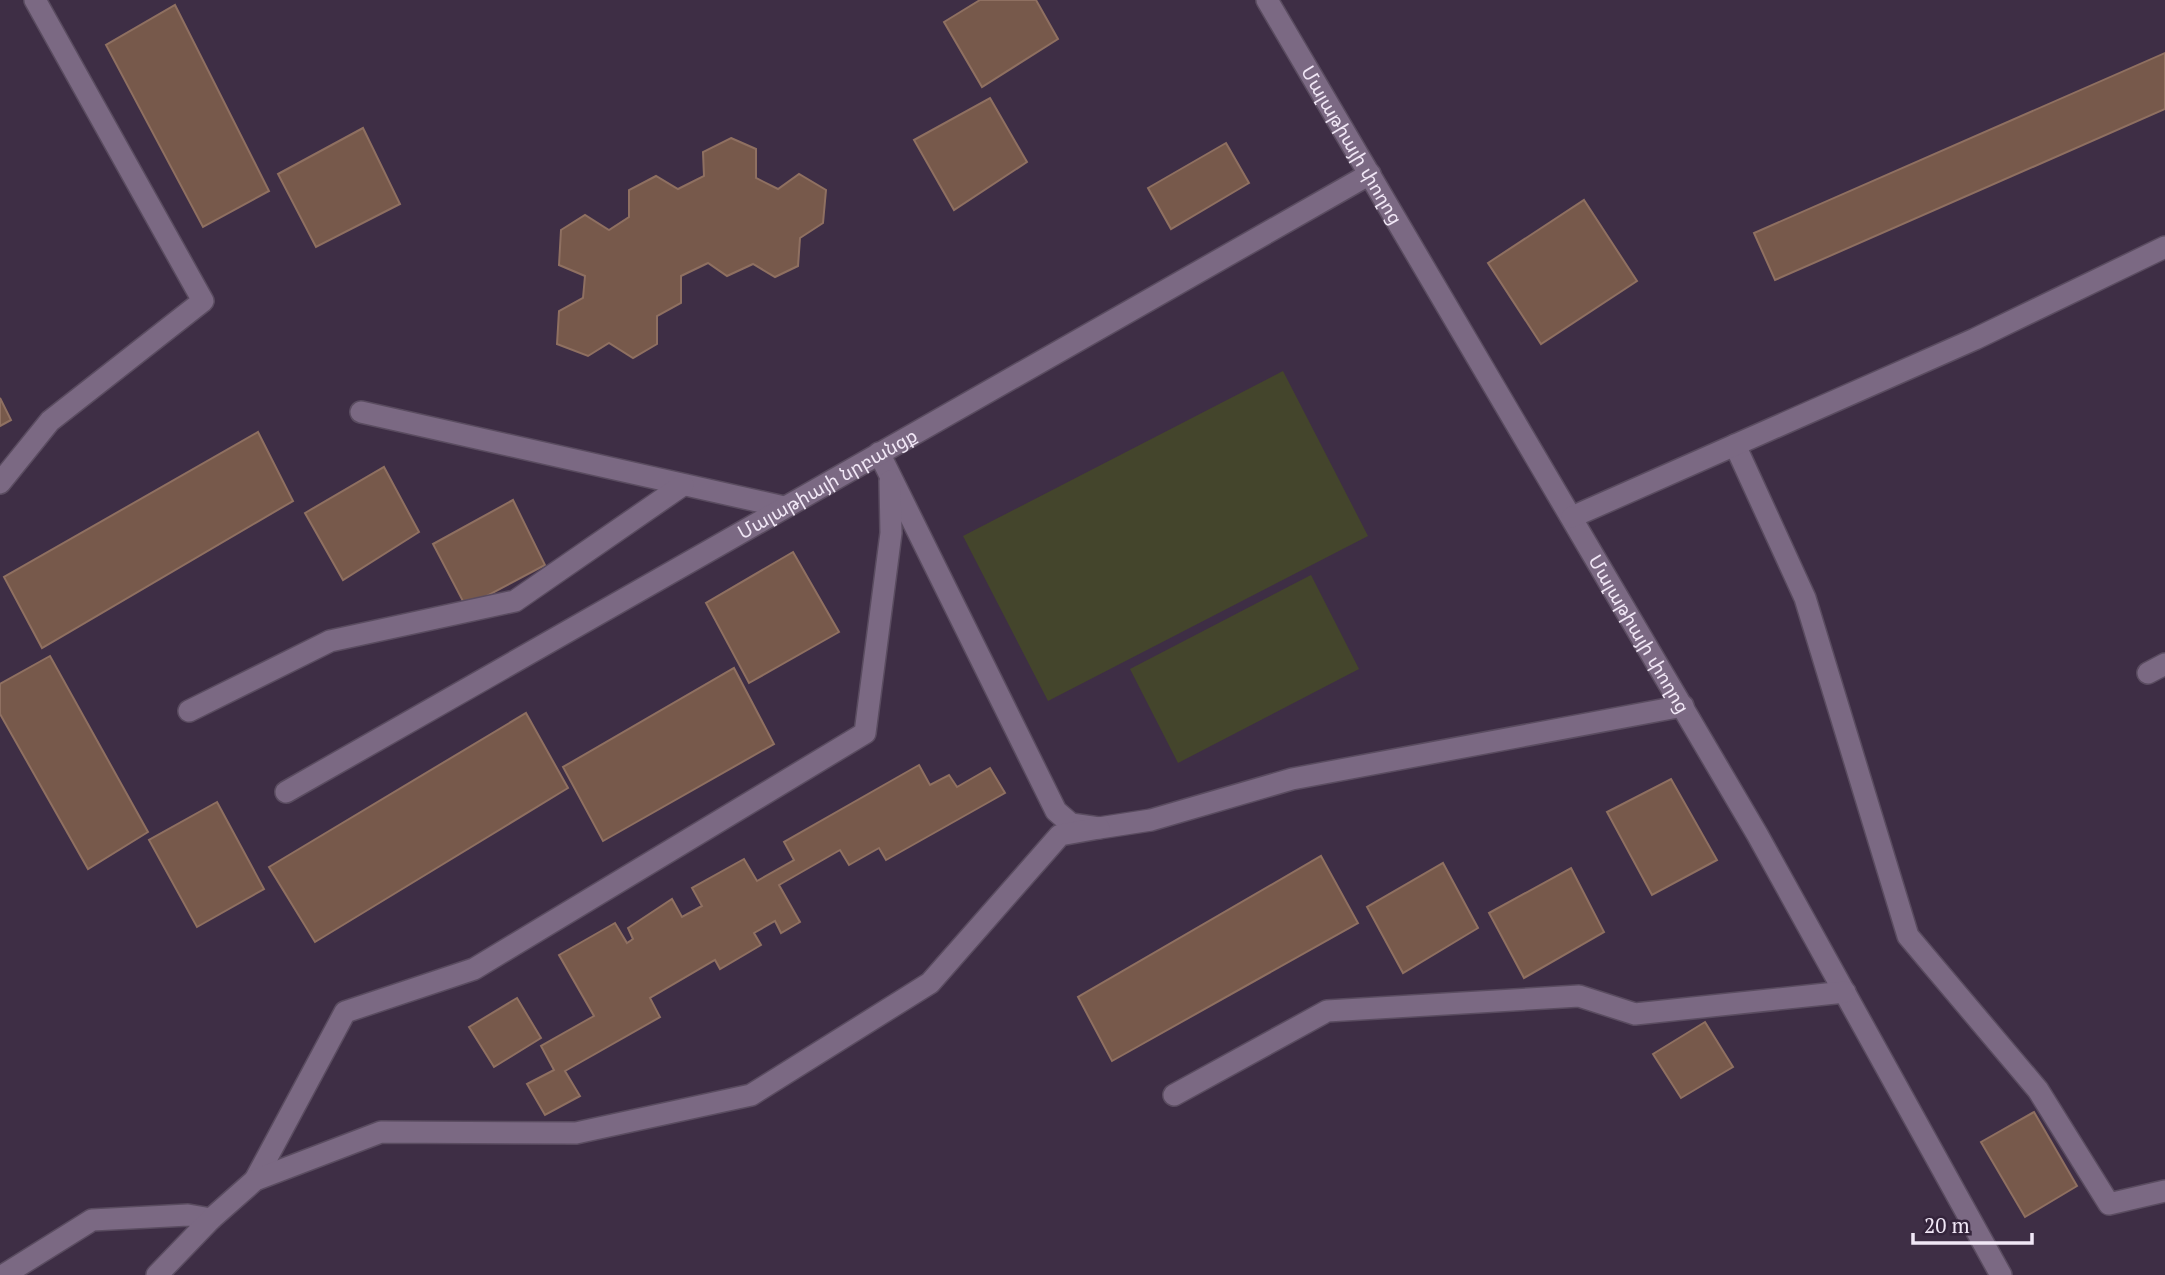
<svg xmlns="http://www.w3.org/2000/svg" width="2165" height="1275" font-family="'PT Serif','Noto Sans Armenian',serif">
<rect width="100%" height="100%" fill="#3e2e45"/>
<g fill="#44452c">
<path d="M1283,371L1368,536L1048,701L963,536Z"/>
<path d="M1311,575L1359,669L1178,763L1130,669Z"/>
</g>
<g fill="#77594b" stroke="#8f7061" stroke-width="2">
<path d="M980,0H1036L1058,39L982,87L944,22Z"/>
<path d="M175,5L269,191L203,227L106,45Z"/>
<path d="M2165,53V109L1775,280L1754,233Z"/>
<path d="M990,98L1027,162L954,210L914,140Z"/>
<path d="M363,128L400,204L316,247L278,174Z"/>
<path d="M731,138L756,149V178L778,189L799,174L826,190L823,223L800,238L798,266L775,277L753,264L727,276L708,263L681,276V303L657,316V344L633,358L609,343L588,356L557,344L559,311L583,298L585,276L559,265L561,230L585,215L609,230L629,217V190L656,176L678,189L704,176L703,152Z"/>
<path d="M1226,143L1249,183L1171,229L1148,188Z"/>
<path d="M1584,200L1637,281L1541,344L1488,263Z"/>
<path d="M0,398L11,420L0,426Z"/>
<path d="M258,432L293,501L42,648L4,577Z"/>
<path d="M384,467L419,532L343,580L305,513Z"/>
<path d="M513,500L545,565L466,607L433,544Z"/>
<path d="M793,552L839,632L749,683L706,603Z"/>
<path d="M50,656L148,832L88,869L0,714V684Z"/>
<path d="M734,668L774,744L603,841L563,767Z"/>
<path d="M526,713L568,788L315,942L269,867Z"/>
<path d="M919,765L930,785L949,775L957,787L990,768L1005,793L886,860L879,848L849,865L840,850L779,885L800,922L781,933L775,921L754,933L761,945L720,969L715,960L650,998L660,1017L565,1071L580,1096L545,1115L527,1084L554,1070L541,1046L594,1016L559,955L615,923L627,943L633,939L628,928L672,899L682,917L702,906L692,888L744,859L757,881L794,860L784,842Z"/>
<path d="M1671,779L1717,860L1652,895L1607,812Z"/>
<path d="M217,802L264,889L197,927L149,840Z"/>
<path d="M1321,856L1358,923L1112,1061L1078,997Z"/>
<path d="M1443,863L1478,928L1403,973L1367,907Z"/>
<path d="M1571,868L1604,932L1524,978L1489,913Z"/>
<path d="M517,998L541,1038L494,1067L469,1027Z"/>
<path d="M1705,1022L1733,1067L1681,1098L1653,1054Z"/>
<path d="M2034,1112L2077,1186L2025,1217L1981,1142Z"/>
</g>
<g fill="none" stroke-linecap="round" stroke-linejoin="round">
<g stroke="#5a4c60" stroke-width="24">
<g id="minor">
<path id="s1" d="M1267,0L1757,834L2001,1275"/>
<path d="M361,412L784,507"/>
<path d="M1735,445L1805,598L1908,936L2038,1090L2109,1204L2165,1191"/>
<path d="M879,453L1056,811L1071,824L1099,828L1151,820L1292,779L1683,706"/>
<path d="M0,483L50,421L203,301L35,0"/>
<path d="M1572,517L1975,339L2165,247"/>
<path d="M2148,673L2165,664"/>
<path d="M189,711L330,641L515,601L683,485"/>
<path id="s2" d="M286,792L1370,174"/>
<path d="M1174,1095L1327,1011L1579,996L1635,1014L1845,992"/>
<path d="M255,1180L345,1012L474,969L865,733L891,533L890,481"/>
<path d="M4,1275L92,1220L188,1215L211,1219"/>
<path d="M157,1275L211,1219L255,1180L381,1132L576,1133L751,1095L930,983L1060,835L1099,828"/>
</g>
</g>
<use href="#minor" stroke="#7b6983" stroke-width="21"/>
</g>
<g text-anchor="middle" stroke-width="5" stroke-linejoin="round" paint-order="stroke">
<g font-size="19" fill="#f1e7f6" stroke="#34243b">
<text dy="7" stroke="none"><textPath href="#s1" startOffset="168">Մալաթիայի փողոց</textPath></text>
<text dy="7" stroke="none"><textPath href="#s2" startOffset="623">Մալաթիայի նրբանցք</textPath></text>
<text dy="7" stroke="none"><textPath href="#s1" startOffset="735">Մալաթիայի փողոց</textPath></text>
</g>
</g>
<path d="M1913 1233v10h119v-10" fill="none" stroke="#f1e7f6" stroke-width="3.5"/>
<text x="1924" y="1233" font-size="21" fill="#f1e7f6" stroke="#34243b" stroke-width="5" paint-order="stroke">20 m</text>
</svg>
